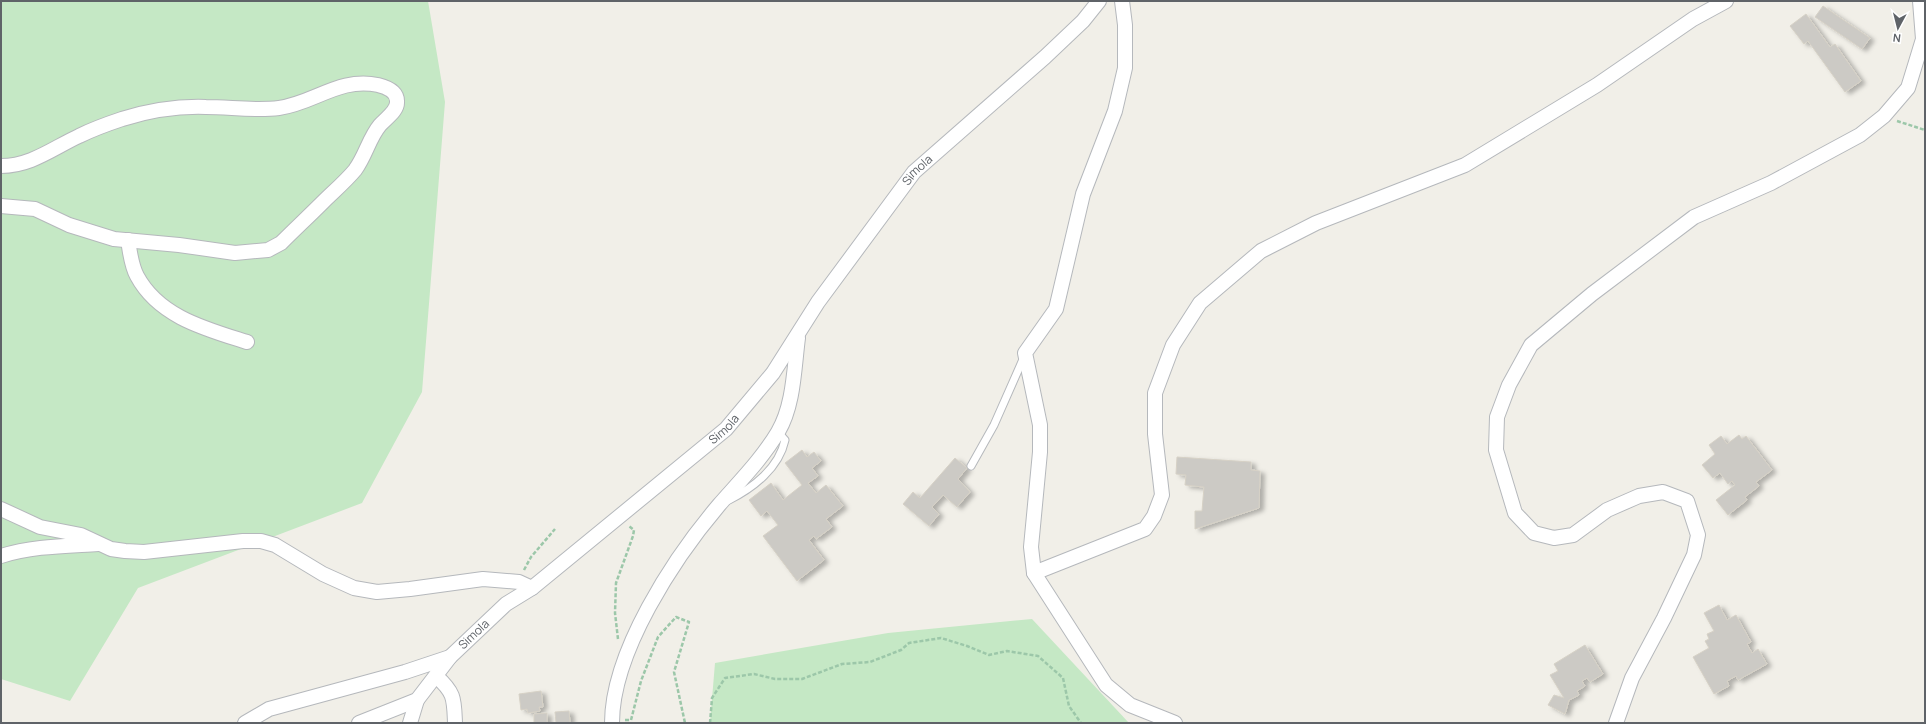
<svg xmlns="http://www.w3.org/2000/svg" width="1926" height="724" font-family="Manrope,sans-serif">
<defs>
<filter id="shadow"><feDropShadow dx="4.5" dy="2.5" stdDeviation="2" flood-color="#0004"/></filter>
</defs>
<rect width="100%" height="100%" fill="#f1efe8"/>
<g fill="#c5e8c5">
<path d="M1,1H428L445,102L422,392L362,503L138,588L70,701L1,679Z"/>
<path d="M1032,619L1129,723H710L715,663L888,633Z"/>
</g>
<g fill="#cccac5" stroke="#d6d1c6" filter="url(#shadow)">
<path d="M1823,6L1870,38L1862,49L1815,17Z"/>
<path d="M1806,14L1830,47L1835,44L1861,81L1845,92L1808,41L1804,44L1790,26Z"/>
<path d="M1739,435L1742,439L1746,436L1772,470L1756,482L1759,486L1745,497L1747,500L1728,515L1716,500L1735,485L1732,481L1728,484L1720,473L1713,478L1702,465L1715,454L1709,445L1721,436L1727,444Z"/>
<path d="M802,450L807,457L814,452L821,461L812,468L818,476L808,483L816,493L826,485L843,506L826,519L832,527L816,539L814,536L809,540L824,560L797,581L763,536L778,525L767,511L761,516L749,500L771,483L783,500L802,485L785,463Z"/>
<path d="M1177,457L1251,462V470L1260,471L1259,508L1195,529V511H1202L1204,487L1185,485L1186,475L1176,474Z"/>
<path d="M955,458L967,468L958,479L970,492L957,507L943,495L932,507L939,514L929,526L903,504L913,492L920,498Z"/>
<path d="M1719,605L1727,620L1736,615L1751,642L1747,644L1752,653L1758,649L1767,664L1738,680L1736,676L1727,681L1729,686L1714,694L1693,657L1709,648L1705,641L1709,639L1707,634L1714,631L1704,613Z"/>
<path d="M1585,645L1603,674L1590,682L1587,678L1582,681L1585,686L1577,691L1579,695L1569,700L1565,714L1548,705L1554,695L1564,698L1550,675L1558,671L1554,664Z"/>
<path d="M541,691L543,707H539L540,711L528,713L527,709L521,710L519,694Z"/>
<path d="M569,711L570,723H556L555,712Z"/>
<path d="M547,713V723H534V714Z"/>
</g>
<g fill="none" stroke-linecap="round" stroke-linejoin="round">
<g stroke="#b5b8bc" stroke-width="9">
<g id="service">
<path d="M971,466L994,425L1024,357"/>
<path d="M729,500C753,488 779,468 785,440L778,432"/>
</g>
</g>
<g stroke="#b5b8bc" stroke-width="16">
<g id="minor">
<path d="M1122,1L1125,25V68L1115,111L1083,194L1056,309L1025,353L1040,425V452L1031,547L1034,573L1106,685L1130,705L1175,723"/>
<path d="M1,166C31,166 53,148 79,136C93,129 107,124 122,119C148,111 178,106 206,107C230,107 254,111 279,108C315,103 339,77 378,85C386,87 397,91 397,101C398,111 386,118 380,125C369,138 366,155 355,170C345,182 333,192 323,202C309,216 295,229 281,243L268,250L235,253L179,245L114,239L69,225L35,209L1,206"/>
<path d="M128,240C130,252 131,265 137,276C159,317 206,329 247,342"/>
<path d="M1,509L40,527L81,535L111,549L125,551L144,552L243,541H261L275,545L323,574L354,588L377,592L410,589L483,579L519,582L532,588"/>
<path d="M1,556C32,546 66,546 98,544"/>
<path d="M1034,573L1145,529L1154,516L1162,495L1155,434V393L1173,345L1200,303L1261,251L1316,223L1465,165L1597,85L1693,19L1726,1"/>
<path d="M436,676C455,693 454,699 455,723"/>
<path id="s1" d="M245,723L269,709L405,672L450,657L506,604L532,588L726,429L773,373L818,302L914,172L1045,57L1083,21L1099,1"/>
<path d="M359,723L417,700L450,657"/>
<path d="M410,723L417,700"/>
<path d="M612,723C612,652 674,558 719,505C739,482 762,459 778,432C794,405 794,368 798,338"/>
<path d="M1616,723L1632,678L1664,618L1694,555L1698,535L1687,501L1663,492L1639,496L1607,510L1573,535L1554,538L1534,533L1515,513L1496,450L1497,417L1509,385L1531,345L1592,294L1694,217L1771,183L1860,135L1884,116L1908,88L1916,62L1923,39L1920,1"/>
</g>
</g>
<g stroke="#9cc7a9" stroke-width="2.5" stroke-dasharray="4 2" stroke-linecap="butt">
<path d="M1897,121L1925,130"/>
<path d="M524,570L531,557L555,529"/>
<path d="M618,639L615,613L616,583L633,536L634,530L629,526"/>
<path d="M625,720H631L641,681L658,637L676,617L689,622L674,672L685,723"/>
<path d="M710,723L712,698L725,678L754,674L775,679H802L842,664L870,662L901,650L909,643L941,638L967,646L989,655L1007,651L1038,656L1063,678L1069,706L1081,723"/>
</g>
<use href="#service" stroke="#fff" stroke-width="7"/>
<use href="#minor" stroke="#fff" stroke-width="14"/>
</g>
<g text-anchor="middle" stroke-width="3" stroke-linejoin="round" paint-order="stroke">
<g font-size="12" fill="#5f6368" stroke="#fff">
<text dy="4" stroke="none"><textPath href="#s1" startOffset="897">Simola</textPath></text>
<text dy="4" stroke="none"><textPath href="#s1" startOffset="573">Simola</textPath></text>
<text dy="4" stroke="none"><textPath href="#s1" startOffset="249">Simola</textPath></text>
</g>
</g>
<rect width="1926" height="724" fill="none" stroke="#5f6368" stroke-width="4"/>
<g transform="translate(1898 28) rotate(187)" stroke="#ffffff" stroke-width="3" paint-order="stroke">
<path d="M0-3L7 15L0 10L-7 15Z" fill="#5f6368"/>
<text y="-6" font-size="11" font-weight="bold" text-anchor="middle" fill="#5f6368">N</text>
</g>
</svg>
